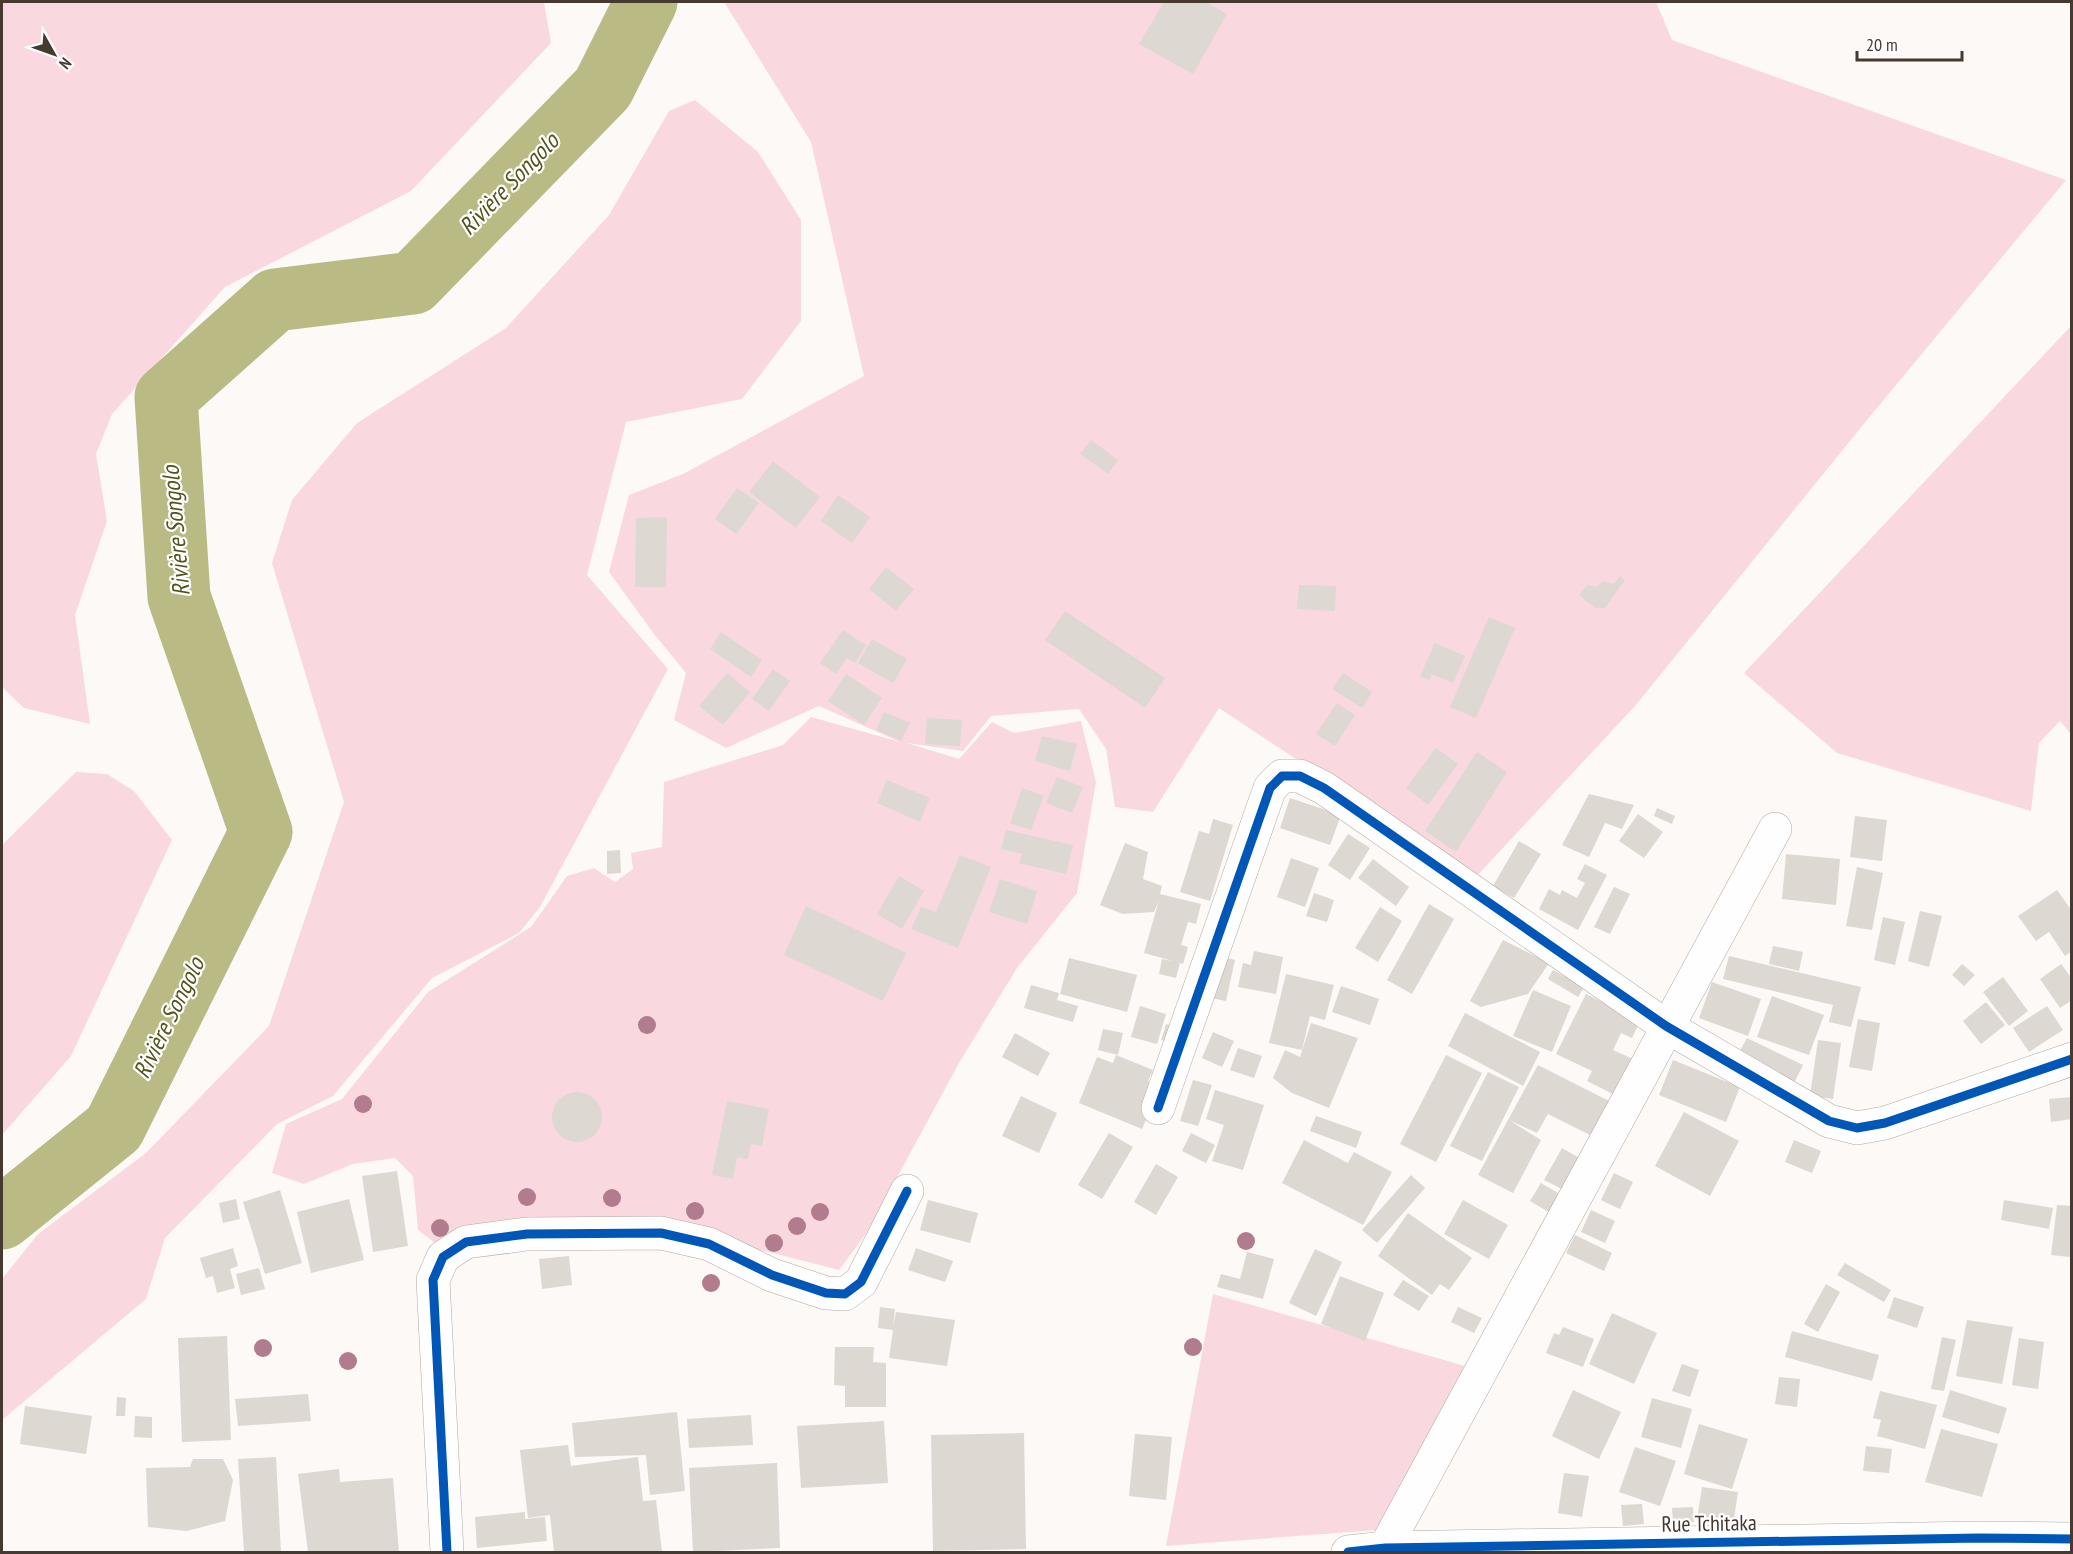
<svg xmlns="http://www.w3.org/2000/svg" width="2073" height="1554" font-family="'PT Sans Narrow',sans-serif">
<rect width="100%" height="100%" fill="#fcf9f6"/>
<g fill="#f9d9df">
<path d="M2,2H544L551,43L411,191L225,287L112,414L96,454L107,521L75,615L90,724L24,708L2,687Z"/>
<path d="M724,2H1656L1672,40L2066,180L1867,420L1635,706L1475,878L1219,708L1153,812L1115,807L1106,749L1079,709L991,716L963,751L907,743L959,759L992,722L1014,733L1081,721L1096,782L1077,893L1017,968L959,1063L868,1231L839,1270L687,1231L439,1246L418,1230L413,1176L395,1158L353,1164L304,1184L272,1173L286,1124L342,1099L428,992L531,927L567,876L594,868L615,882L633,869L631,853L662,847L664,782L783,745L811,717L900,742L819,706L726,748L674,720L686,673L654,634L609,572L629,495L683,474L864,376L811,142Z"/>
<path d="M695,100L758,152L801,220V321L742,399L626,422L587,575L668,669L540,907L519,933L432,978L333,1096L277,1124L165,1238L146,1299L2,1420V1279L38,1234L146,1153L269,1026L344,802L272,563L292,500L357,423L506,328L609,215L669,111Z"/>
<path d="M2071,326V734L2060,721L2039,743L2031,811L1837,753L1744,673Z"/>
<path d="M76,772L107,774L134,791L172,840L71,1056L2,1135V845Z"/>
<path d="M1213,1294L1465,1366L1377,1530L1166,1546Z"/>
</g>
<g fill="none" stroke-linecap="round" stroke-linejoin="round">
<path stroke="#baba85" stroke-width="63" d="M2,1218L114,1128L261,832L179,597L166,397L275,300L413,283L603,88L646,2"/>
</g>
<g fill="#ddd8d1">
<path d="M1164,2H1206L1227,14L1193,74L1139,44Z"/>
<path d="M1091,440L1118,460L1108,474L1080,454Z"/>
<path d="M773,461L820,497L796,528L749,492Z"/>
<path d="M737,488L759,503L736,534L715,519Z"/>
<path d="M838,495L870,517L852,543L821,521Z"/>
<path d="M667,517L666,587H635L636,518Z"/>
<path d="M886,567L914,589L896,611L869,589Z"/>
<path d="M1620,576L1625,580L1605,608H1595L1579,595L1587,585L1597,587L1603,581L1614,584Z"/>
<path d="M1299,585L1336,586L1335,611L1297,609Z"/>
<path d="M1065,611L1165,678L1145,708L1045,640Z"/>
<path d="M1489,617L1515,628L1476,718L1450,707Z"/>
<path d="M843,630L866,645L855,663L847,658L836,674L820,663Z"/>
<path d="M721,632L762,660L751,677L710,649Z"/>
<path d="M872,639L907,659L893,683L858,663Z"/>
<path d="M1435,643L1465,656L1453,683L1432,674L1429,680L1420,676Z"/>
<path d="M773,669L790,681L769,711L752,699Z"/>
<path d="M727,673L750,692L723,725L699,706Z"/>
<path d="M1343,673L1372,692L1362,708L1332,689Z"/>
<path d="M846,674L882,698L864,725L828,701Z"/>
<path d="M1337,703L1355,715L1335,746L1316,734Z"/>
<path d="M884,712L910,723L901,741L876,730Z"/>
<path d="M927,718L962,720L960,746L925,744Z"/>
<path d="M1042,736L1077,744L1070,771L1035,761Z"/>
<path d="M1436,748L1458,764L1428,805L1406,788Z"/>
<path d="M1477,752L1507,772L1456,852L1425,831Z"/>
<path d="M1057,777L1083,787L1072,813L1046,803Z"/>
<path d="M887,780L930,798L920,822L877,803Z"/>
<path d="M1022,788L1044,796L1031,830L1010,823Z"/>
<path d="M1589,794L1634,805L1622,829L1605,823L1589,857L1562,845Z"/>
<path d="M1290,798L1341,815L1330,845L1280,828Z"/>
<path d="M1657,808L1675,816L1672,824L1654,816Z"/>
<path d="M1638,814L1663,832L1644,858L1619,841Z"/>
<path d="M1855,816L1887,820L1882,861L1850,857Z"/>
<path d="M1213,819L1233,825L1210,901L1180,892L1199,831L1209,834Z"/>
<path d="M1006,830L1073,845L1066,874L1019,863L1022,854L1001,849Z"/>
<path d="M1348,834L1370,848L1350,880L1328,865Z"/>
<path d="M1519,841L1541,854L1514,898L1493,886Z"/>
<path d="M1125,843L1148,852L1143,879L1162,886L1160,894L1201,904L1196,924L1188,922L1181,945L1188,947L1183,964L1180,963L1176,978L1159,974L1162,959L1173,961L1144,953L1159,900L1154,912L1123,914L1100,905Z"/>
<path d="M620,850L621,873L607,874V851Z"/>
<path d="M1786,854L1840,859L1836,905L1782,899Z"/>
<path d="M960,855L991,867L958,948L911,929L921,907L936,912Z"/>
<path d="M1291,858L1319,868L1305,907L1277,897Z"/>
<path d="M1373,859L1409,887L1396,906L1358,878Z"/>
<path d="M1585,864L1607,875L1578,930L1539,909L1549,889L1560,895L1562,890L1577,898L1585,883L1577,879Z"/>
<path d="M1857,867L1883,873L1872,930L1846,926Z"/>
<path d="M899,876L924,891L902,929L877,914Z"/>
<path d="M1000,879L1037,891L1027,924L989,912Z"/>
<path d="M1614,887L1630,894L1610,934L1594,927Z"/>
<path d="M2057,890L2072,911V951L2065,956L2049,932L2036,941L2018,916Z"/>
<path d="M1314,893L1334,900L1327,922L1306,916Z"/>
<path d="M1429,904L1454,919L1412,994L1387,980Z"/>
<path d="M806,906L906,953L883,1001L784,955Z"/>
<path d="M1380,907L1402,921L1378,962L1355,948Z"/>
<path d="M1920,911L1942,916L1929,967L1908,961Z"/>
<path d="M1883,917L1905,922L1895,965L1874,960Z"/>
<path d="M1503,940L1549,963L1528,994L1481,1007L1470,1001Z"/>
<path d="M1773,946L1803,952L1799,971L1769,964Z"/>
<path d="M1254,951L1283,957L1276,994L1238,987L1243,963L1251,965Z"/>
<path d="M1215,955L1235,960L1226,1001L1206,997Z"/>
<path d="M1729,956L1861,987L1851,1027L1829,1022L1833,1005L1723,979Z"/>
<path d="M1069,958L1137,975L1127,1012L1060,994Z"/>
<path d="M1962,964L1975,975L1964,986L1952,975Z"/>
<path d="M2061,964L2070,976L2072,975V1000L2060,1008L2040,979Z"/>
<path d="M1553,970L1584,987L1578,997L1548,979Z"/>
<path d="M1286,974L1334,985L1325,1020L1310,1016L1302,1050L1269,1043Z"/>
<path d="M2003,977L2028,1011L2009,1026L1983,992Z"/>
<path d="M1712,982L1761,999L1748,1036L1699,1018Z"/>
<path d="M1031,985L1059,993L1057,1000L1078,1006L1073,1022L1024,1008Z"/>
<path d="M1341,986L1379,999L1370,1025L1332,1012Z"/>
<path d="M1533,990L1571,1006L1552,1052L1513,1036Z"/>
<path d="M1586,994L1640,1021L1632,1038L1621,1033L1613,1050L1635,1060L1617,1096L1587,1081L1592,1071L1556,1054Z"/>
<path d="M1772,996L1824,1015L1809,1055L1757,1037Z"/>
<path d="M1986,1002L2005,1025L1981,1044L1963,1021Z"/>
<path d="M1140,1006L1166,1014L1157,1044L1131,1037Z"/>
<path d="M2047,1006L2063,1030L2029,1052L2013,1028Z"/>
<path d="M1465,1013L1540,1052L1523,1086L1448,1046Z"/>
<path d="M1858,1019L1880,1023L1872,1071L1849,1067Z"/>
<path d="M1311,1023L1358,1038L1329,1108L1292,1093L1273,1078L1285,1050L1300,1057Z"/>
<path d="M1166,1024L1183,1029L1178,1045L1161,1040Z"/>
<path d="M1103,1029L1123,1033L1118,1055L1098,1050Z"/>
<path d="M1213,1032L1234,1041L1222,1067L1202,1058Z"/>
<path d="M1015,1033L1050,1053L1038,1076L1002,1057Z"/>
<path d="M1747,1038L1803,1065L1792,1087L1736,1058Z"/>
<path d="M1818,1040L1841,1043L1833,1099L1810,1096Z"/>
<path d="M1238,1048L1262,1056L1254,1078L1230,1070Z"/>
<path d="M1116,1055L1153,1070L1148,1081L1160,1087L1142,1129L1079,1103L1097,1057L1113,1063Z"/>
<path d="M1446,1055L1482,1073L1436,1162L1400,1144Z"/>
<path d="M1673,1060L1740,1087L1726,1122L1659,1095Z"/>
<path d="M1538,1065L1613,1103L1596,1138L1548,1114L1537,1133L1509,1120L1541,1140L1513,1193L1478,1175Z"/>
<path d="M1488,1072L1519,1087L1482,1161L1450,1146Z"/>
<path d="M1193,1080L1212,1085L1198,1126L1180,1121Z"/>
<path d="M1215,1090L1264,1105L1243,1170L1212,1161L1224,1125L1206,1119Z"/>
<circle cx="577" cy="1117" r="25"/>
<path d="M1021,1096L1057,1113L1039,1153L1002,1136Z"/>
<path d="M2072,1097V1119L2051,1122L2049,1099Z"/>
<path d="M727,1101L769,1109L762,1146L751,1144L748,1159L737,1157L733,1179L712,1175Z"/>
<path d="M1684,1112L1739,1141L1710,1196L1655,1166Z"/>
<path d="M1316,1116L1362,1132L1356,1148L1310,1131Z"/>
<path d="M1109,1133L1133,1147L1102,1199L1078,1185Z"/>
<path d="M1191,1133L1215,1145L1206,1163L1182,1151Z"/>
<path d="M1304,1140L1348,1163L1354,1152L1392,1172L1363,1225L1282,1183Z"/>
<path d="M1794,1140L1821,1151L1812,1173L1785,1162Z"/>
<path d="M1562,1148L1581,1159L1564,1190L1544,1180Z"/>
<path d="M1156,1164L1178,1177L1156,1215L1134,1202Z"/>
<path d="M397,1171L408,1246L373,1252L362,1176Z"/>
<path d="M1614,1173L1633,1182L1620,1209L1601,1200Z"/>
<path d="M1411,1175L1425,1188L1377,1243L1362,1230Z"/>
<path d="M1541,1183L1563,1196L1552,1214L1530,1201Z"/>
<path d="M280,1190L302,1263L265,1274L243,1202Z"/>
<path d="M236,1199L240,1219L223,1223L219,1203Z"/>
<path d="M349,1199L364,1260L311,1273L297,1212Z"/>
<path d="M928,1200L978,1213L970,1243L920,1230Z"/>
<path d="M1463,1200L1508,1225L1489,1259L1444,1234Z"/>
<path d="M2004,1200L2053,1208L2049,1229L2001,1220Z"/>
<path d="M2057,1205L2072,1206L2070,1257L2051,1255Z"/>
<path d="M1591,1210L1615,1221L1605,1243L1581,1232Z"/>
<path d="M1408,1213L1472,1258L1449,1290L1440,1284L1432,1295L1378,1256Z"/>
<path d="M1575,1235L1612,1253L1604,1271L1566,1253Z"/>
<path d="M233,1248L238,1266L230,1269L235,1288L217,1293L213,1276L206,1278L200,1258Z"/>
<path d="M916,1248L953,1261L945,1282L908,1270Z"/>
<path d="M1315,1249L1342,1262L1316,1316L1289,1303Z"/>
<path d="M1247,1252L1274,1259L1263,1299L1217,1287L1221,1274L1240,1279Z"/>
<path d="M569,1256L572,1285L542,1289L539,1259Z"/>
<path d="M1845,1263L1891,1290L1884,1302L1837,1275Z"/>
<path d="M259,1268L265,1289L241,1295L236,1274Z"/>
<path d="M1340,1276L1384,1293L1365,1341L1321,1324Z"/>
<path d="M1403,1280L1429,1296L1419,1311L1393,1295Z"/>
<path d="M1826,1284L1840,1292L1818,1332L1804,1324Z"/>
<path d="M1894,1297L1924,1307L1917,1328L1887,1318Z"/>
<path d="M880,1307L895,1309L893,1327L896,1312L955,1320L947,1366L889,1358L893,1330L878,1328Z"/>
<path d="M1458,1307L1482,1318L1474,1333L1451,1322Z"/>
<path d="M1612,1313L1657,1333L1634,1384L1589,1364Z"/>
<path d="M1967,1320L2013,1327L2002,1384L1956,1376Z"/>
<path d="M1563,1327L1594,1339L1583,1367L1546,1353L1554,1333L1559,1335Z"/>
<path d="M1792,1331L1879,1355L1872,1381L1785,1357Z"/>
<path d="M227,1336L231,1440L182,1442L178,1338Z"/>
<path d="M1942,1337L1956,1340L1944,1391L1931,1389Z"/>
<path d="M2019,1338L2044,1342L2038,1389L2012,1385Z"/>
<path d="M835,1347H874L873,1362L886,1363V1407H845V1386L834,1385Z"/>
<path d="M1682,1364L1699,1370L1690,1397L1672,1391Z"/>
<path d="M1779,1377L1800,1379L1797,1407L1775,1404Z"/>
<path d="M1573,1390L1621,1412L1599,1459L1552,1436Z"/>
<path d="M1950,1390L2007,1408L1999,1434L1942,1417Z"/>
<path d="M1880,1391L1937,1405L1925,1449L1877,1436L1881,1420L1873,1418Z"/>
<path d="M308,1394L311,1421L238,1426L235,1399Z"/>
<path d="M117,1397L126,1398L125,1416H116Z"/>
<path d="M1652,1398L1692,1409L1681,1448L1641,1437Z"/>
<path d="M25,1406L92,1416L86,1454L20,1444Z"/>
<path d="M677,1412L685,1491L650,1495L646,1455L575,1457L572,1423Z"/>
<path d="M751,1415L753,1445L689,1448L687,1419Z"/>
<path d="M135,1416L152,1417V1438L134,1437Z"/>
<path d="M884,1421L888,1483L801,1488L797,1426Z"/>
<path d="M1699,1424L1748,1439L1732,1489L1684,1474Z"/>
<path d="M1941,1429L1998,1444L1982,1497L1925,1482Z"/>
<path d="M1024,1433L1026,1549L933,1551L931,1435Z"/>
<path d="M1135,1434L1172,1437L1166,1500L1129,1496Z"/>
<path d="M568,1445L571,1466L638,1457L643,1501L656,1500L662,1552H554L550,1515L528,1518L520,1450Z"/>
<path d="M1866,1446L1892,1449L1889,1473L1863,1471Z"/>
<path d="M1635,1447L1676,1461L1660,1506L1619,1492Z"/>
<path d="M276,1457L281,1552H244L238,1459Z"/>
<path d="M193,1459H223L233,1480L225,1521L187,1531L148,1527L146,1468L190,1467Z"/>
<path d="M777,1463L780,1548L693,1552L689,1468Z"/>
<path d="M339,1469L340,1482L393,1478L399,1552H308L298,1474Z"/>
<path d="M1564,1473L1589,1476L1582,1517L1558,1513Z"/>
<path d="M1702,1487L1738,1492L1733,1525L1697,1519Z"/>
<path d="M1642,1504L1644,1524L1623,1526L1621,1505Z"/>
<path d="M1693,1507L1694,1522L1673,1523L1672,1508Z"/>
<path d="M525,1512V1519L545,1517L547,1541L477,1548L475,1517Z"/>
</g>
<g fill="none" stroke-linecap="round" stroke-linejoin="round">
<g stroke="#b1aaa5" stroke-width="34">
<g id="street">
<path d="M1158,1108L1270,788L1282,776H1300L1324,788L1666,1026L1829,1121L1857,1128L1885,1123L2072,1059"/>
<path d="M1385,1548L1775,829"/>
<path d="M447,1552L433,1280L443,1257L466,1242L527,1234L661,1233L709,1244L772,1275L826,1293L845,1294L861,1282L907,1191"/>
<path d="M1348,1552L1385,1548L1979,1538L2072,1539"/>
</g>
</g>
<use href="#street" stroke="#fffefe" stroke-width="33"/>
<g stroke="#fff" stroke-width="13">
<g id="cycleway">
<path d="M1158,1108L1270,788L1282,776H1300L1324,788L1666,1026L1829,1121L1857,1128L1885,1123L2072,1059"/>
<path d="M447,1552L433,1280L443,1257L466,1242L527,1234L661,1233L709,1244L772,1275L826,1293L845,1294L861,1282L907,1191"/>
<path d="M1348,1552L1385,1548L1979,1538L2072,1539"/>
</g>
</g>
<use href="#cycleway" stroke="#0057b8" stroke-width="9"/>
</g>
<g fill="#b07c8e">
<circle cx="647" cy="1025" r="9"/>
<circle cx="363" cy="1104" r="9"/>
<circle cx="527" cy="1197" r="9"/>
<circle cx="612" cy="1198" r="9"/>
<circle cx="695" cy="1211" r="9"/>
<circle cx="820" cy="1212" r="9"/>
<circle cx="797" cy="1226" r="9"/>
<circle cx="440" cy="1228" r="9"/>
<circle cx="1246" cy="1241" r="9"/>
<circle cx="774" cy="1243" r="9"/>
<circle cx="711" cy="1283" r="9"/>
<circle cx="1193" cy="1347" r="9"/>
<circle cx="263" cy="1348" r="9"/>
<circle cx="348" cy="1361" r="9"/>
</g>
<g text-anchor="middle" stroke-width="4.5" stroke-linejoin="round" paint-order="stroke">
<g font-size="22" fill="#463930" stroke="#fff">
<text transform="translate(1709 1523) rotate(-1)" y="8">Rue Tchitaka</text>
</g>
<g font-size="24" font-style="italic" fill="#53541c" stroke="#fff">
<text transform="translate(509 184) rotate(-46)" y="8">Rivière Songolo</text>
<text transform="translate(176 531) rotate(-95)" y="8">Rivière Songolo</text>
<text transform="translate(169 1018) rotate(-64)" y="8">Rivière Songolo</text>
</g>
</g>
<rect width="2073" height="1554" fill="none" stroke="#463930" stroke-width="6"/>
<g transform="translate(54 54) rotate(130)" stroke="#ffffff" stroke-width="4.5" paint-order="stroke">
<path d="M0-4.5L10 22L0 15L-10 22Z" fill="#463930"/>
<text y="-9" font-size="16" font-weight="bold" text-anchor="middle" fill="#463930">N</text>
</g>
<path d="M1857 51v9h105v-9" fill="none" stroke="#463930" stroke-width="3"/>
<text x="1866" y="51" font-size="18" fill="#463930" stroke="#ffffff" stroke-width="4.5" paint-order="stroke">20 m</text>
</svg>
